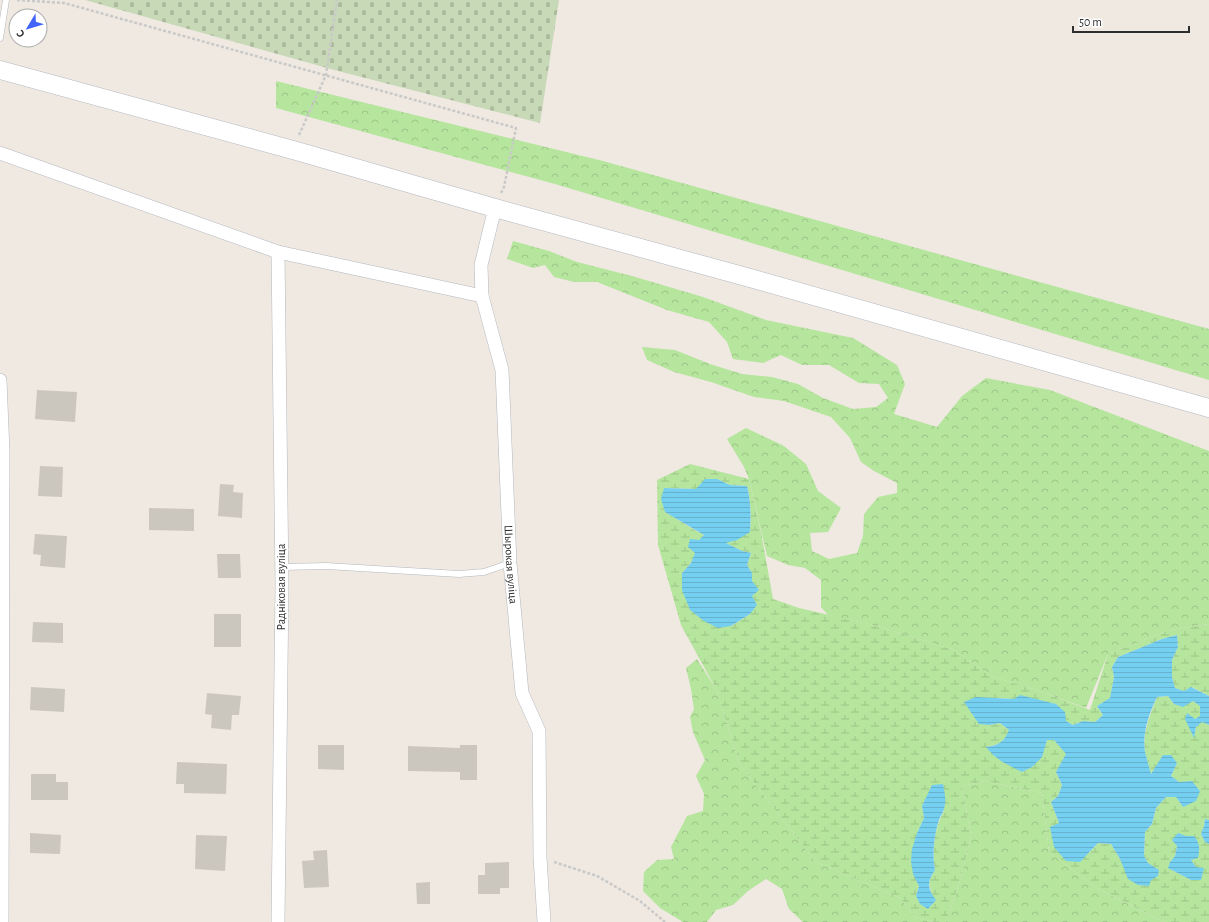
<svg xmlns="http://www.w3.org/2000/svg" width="1209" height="922" font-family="'Alegreya Sans',sans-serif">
<defs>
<pattern id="forest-crowns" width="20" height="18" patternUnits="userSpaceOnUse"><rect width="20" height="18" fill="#b6e59e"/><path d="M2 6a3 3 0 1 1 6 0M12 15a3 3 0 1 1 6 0" fill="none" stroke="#9dc588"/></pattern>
<pattern id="wetland-marsh" width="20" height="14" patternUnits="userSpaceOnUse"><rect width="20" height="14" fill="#b6e59e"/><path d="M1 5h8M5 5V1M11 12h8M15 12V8" fill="none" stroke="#9dc588"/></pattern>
<pattern id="cemetery-stones" width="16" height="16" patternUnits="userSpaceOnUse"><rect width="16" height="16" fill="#c8d9b8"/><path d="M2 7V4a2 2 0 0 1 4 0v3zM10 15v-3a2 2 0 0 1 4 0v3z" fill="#acbb9e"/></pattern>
<pattern id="water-rules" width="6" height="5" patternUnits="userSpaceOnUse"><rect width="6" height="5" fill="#75cff0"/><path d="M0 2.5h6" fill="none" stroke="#66b2ce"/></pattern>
</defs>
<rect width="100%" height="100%" fill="#efe9e1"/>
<g fill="url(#forest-crowns)">
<path d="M276,81L603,161L1209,329V380L555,184L276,108Z"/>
<path d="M513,241L549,251L577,262L632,276L703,297L766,320L853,338L897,365L905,384L894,414L937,427L962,396L986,378L1050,390L1209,451V624L1169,630L1108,654L1086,708L1045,693L991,676L954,650L877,626L828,615L821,607V580L805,568L788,565L767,556L749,479L744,467L727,439L746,428L784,446L806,464L818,491L841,508L828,532L810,533L812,551L829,559L857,553L863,536L864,514L878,497L897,493V483L874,471L861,462L850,438L831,417L784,401L754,397L711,382L674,372L647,360L642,347L675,350L710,364L742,374L772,377L798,384L823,398L853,409L876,407L888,398L879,384L859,383L829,365H802L781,355L763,363L733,359L727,342L709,322L667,310L597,282H574L554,277L545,265L533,268L507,259Z"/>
<path d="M697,659L716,689L740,765L816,862L900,898L915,917L934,922H803L789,909L782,889L766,879L748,891L733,905L716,910L707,922H683L660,908L643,891L644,872L657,860L674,859L671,847L687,816L703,811L704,794L696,776L705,760L693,732L690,717L694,709L691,689L686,668Z"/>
<path d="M985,781L1042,793L1049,852L1095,887L1164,922H946L960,881L971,836L962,786Z"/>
</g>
<path fill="url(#wetland-marsh)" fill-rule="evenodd" d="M690,464L749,479L761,532L773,599L799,608L877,626L954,650L991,676L1045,693L1090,710L1108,654L1169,630L1209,624V696L1192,687L1184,691L1175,688L1172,677V660L1178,647L1177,635L1162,639L1118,657L1112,667L1114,677L1110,699L1097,706L1103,715L1095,722L1083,721L1073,725L1066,721L1014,699L997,698L964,702L971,711L989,725L1000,723L1010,731C1002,744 1000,744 986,747L1045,746L1047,740H1054L1067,754L1056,772L1062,785L1058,796L1051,802L1059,823L1089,853L1098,843L1111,844L1120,859L1151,880L1158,870L1148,863L1144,856L1145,832L1152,824L1156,808L1166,797H1176L1183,807L1179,782L1171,776L1177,763L1157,766L1151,774C1149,767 1147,760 1145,753C1142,733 1150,715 1157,697L1168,696L1174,704L1193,701L1200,706L1201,716L1195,719L1194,737L1196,727L1202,721L1209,725V820L1205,819L1204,826L1201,834L1205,842L1209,844V922H1164L1095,887L1049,852L1042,793L985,781L962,786L971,836L960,881L946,922H934L915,917L900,898L816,862L740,765L716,689L681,625L658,545L657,480ZM717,479L730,485L747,486C751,501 751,516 750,531L725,543L742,551L751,553L747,565L752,573L750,614L731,626L682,573C685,569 690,565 692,561C697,552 697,542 704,535C690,528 678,519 665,512L664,488L696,489ZM925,800L944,811C934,828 932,851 935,870C928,880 928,883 932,894L920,904L916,896L919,886L917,833L924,818L922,806ZM1177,846L1191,860L1196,867L1191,880L1174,871L1170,862L1175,856Z"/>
<path fill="url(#cemetery-stones)" d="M85,0H559L540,123L338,71Z"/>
<g fill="url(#water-rules)">
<path d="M705,479H717L730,485L747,486C751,501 751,516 750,532L737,540L726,543L742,551L751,553L747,565L752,573V581L759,590L752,596L757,605L750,614L731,626L718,628L704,621L690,610L682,590V573L691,563L695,553L688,547L690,539L699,540L704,535L665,512L661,499L664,488L696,489Z"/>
<path d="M1177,635L1178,647L1172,660V677L1175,688L1184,691L1191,687L1209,696V725L1202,722L1196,727L1194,738L1185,719L1187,713L1195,719L1200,716V706L1193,701L1183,707L1174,704L1168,696L1157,697C1149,714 1142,733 1145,752C1147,759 1149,767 1151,774L1163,755H1171L1177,763L1171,776L1179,782L1192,781L1200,791L1196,801L1183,807L1176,797H1166L1156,808L1152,824L1145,832L1144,856L1148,863L1159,870L1158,876L1151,880L1149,886L1138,885L1128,879L1120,859L1111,844L1098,843L1080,862L1066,861L1054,847L1050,827L1059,823L1051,802L1058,796L1062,785L1056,772L1066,754L1054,740H1047L1042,757L1032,767L1022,772C1008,765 996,760 986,747C999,745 1004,742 1009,730L1000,723L989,725L979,724L964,702L976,697L1014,699L1020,695L1056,704L1065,712L1066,721L1073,725L1083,721L1095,722L1103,715L1097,706L1110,698L1114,677L1112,667L1118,657L1162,639Z"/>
<path d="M943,784C945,794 947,802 943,812C942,814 940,817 939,820C934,835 932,854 935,870C927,882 927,888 936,900L928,909L920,904L916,896L919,886L913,874L911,861L912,849L917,833L924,818L922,806L932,785Z"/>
<path d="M1205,819L1209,820V844L1205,842L1201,834L1204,826Z"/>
<path d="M1178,833L1186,836H1194C1200,843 1200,849 1198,858L1191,860L1196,867L1204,868L1201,880H1191L1168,868L1170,862L1175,856L1177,846L1172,840Z"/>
</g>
<g fill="#cbc7bf">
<path d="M37,390L77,392L75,422L35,419Z"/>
<path d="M40,466L63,467L62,497L38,496Z"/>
<path d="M220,484L234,485L233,492L243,493L242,518L218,516Z"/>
<path d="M149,508L194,509V531L149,530Z"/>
<path d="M35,534L67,536L65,568L40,566L41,555L33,554Z"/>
<path d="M217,554H240L241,578H218Z"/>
<rect x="214" y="614" width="27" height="33"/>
<path d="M33,622L63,623V643L32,642Z"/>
<path d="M31,687L65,689L64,712L30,710Z"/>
<path d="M207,693L241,696L239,715H232L231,730L211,728L212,715L205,714Z"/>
<path d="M318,745H344V770L318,769Z"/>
<path d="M460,745H477V780H460V772L408,771V746L460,748Z"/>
<path d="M177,762L227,764L226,794L184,793V784H176Z"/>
<path d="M31,774H56V782H68V800H31Z"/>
<path d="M30,833L61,835L60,854L30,853Z"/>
<path d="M196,835L227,836L225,871L195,869Z"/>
<path d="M327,850L329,887L304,888L302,861L314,860L313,851Z"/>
<path d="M509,862V888H500V894H478V875H485V863Z"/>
<path d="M430,882V904H417L416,883Z"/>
</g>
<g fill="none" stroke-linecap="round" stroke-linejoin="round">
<g stroke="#b4b7c1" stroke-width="7">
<g id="service">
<path d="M0,38L6,0"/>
<path d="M282,567L326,566L459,574L484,572L510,563"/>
</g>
</g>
<g stroke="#b4b7c1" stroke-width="14">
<g id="minor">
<path d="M0,153L278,252L482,296"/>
<path id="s1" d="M495,208L481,265L482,296L502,370L510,563L522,693L539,731L540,857L544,922"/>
<path d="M278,252L282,585L278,922"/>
<path d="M0,380L3,452L2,922"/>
</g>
</g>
<g stroke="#b4b7c1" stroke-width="19">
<path id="secondary" d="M0,70L293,150L495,208L750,278L1209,408"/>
</g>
<g stroke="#c9c9c9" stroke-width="2.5" stroke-dasharray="3 2" stroke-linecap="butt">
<path d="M17,0L64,3L516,128L504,187L501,193"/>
<path d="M299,135L326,75L337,0"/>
<path d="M554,862L597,876L640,901L665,922"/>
</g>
<use href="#service" stroke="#fff" stroke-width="6"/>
<use href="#minor" stroke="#fff" stroke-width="13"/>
<use href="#secondary" stroke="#fff" stroke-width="18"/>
</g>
<g text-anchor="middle" stroke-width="4" stroke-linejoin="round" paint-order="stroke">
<g font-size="12" fill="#2e2e2e" stroke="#fff">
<text dy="4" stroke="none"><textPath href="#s1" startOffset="361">Шырокая вуліца</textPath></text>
<text transform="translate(281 587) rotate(-90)" y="4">Радніковая вуліца</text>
</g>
</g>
<g transform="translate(28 28) rotate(232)"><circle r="19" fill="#ffffff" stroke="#ababab"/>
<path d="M0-3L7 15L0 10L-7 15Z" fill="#4264fb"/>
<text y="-6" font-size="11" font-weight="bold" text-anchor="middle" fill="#2e2e2e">С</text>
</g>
<path d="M1073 26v6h116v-6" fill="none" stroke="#2e2e2e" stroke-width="2"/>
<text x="1079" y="26" font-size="12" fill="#2e2e2e" stroke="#ffffff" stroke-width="3" paint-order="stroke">50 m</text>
</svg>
